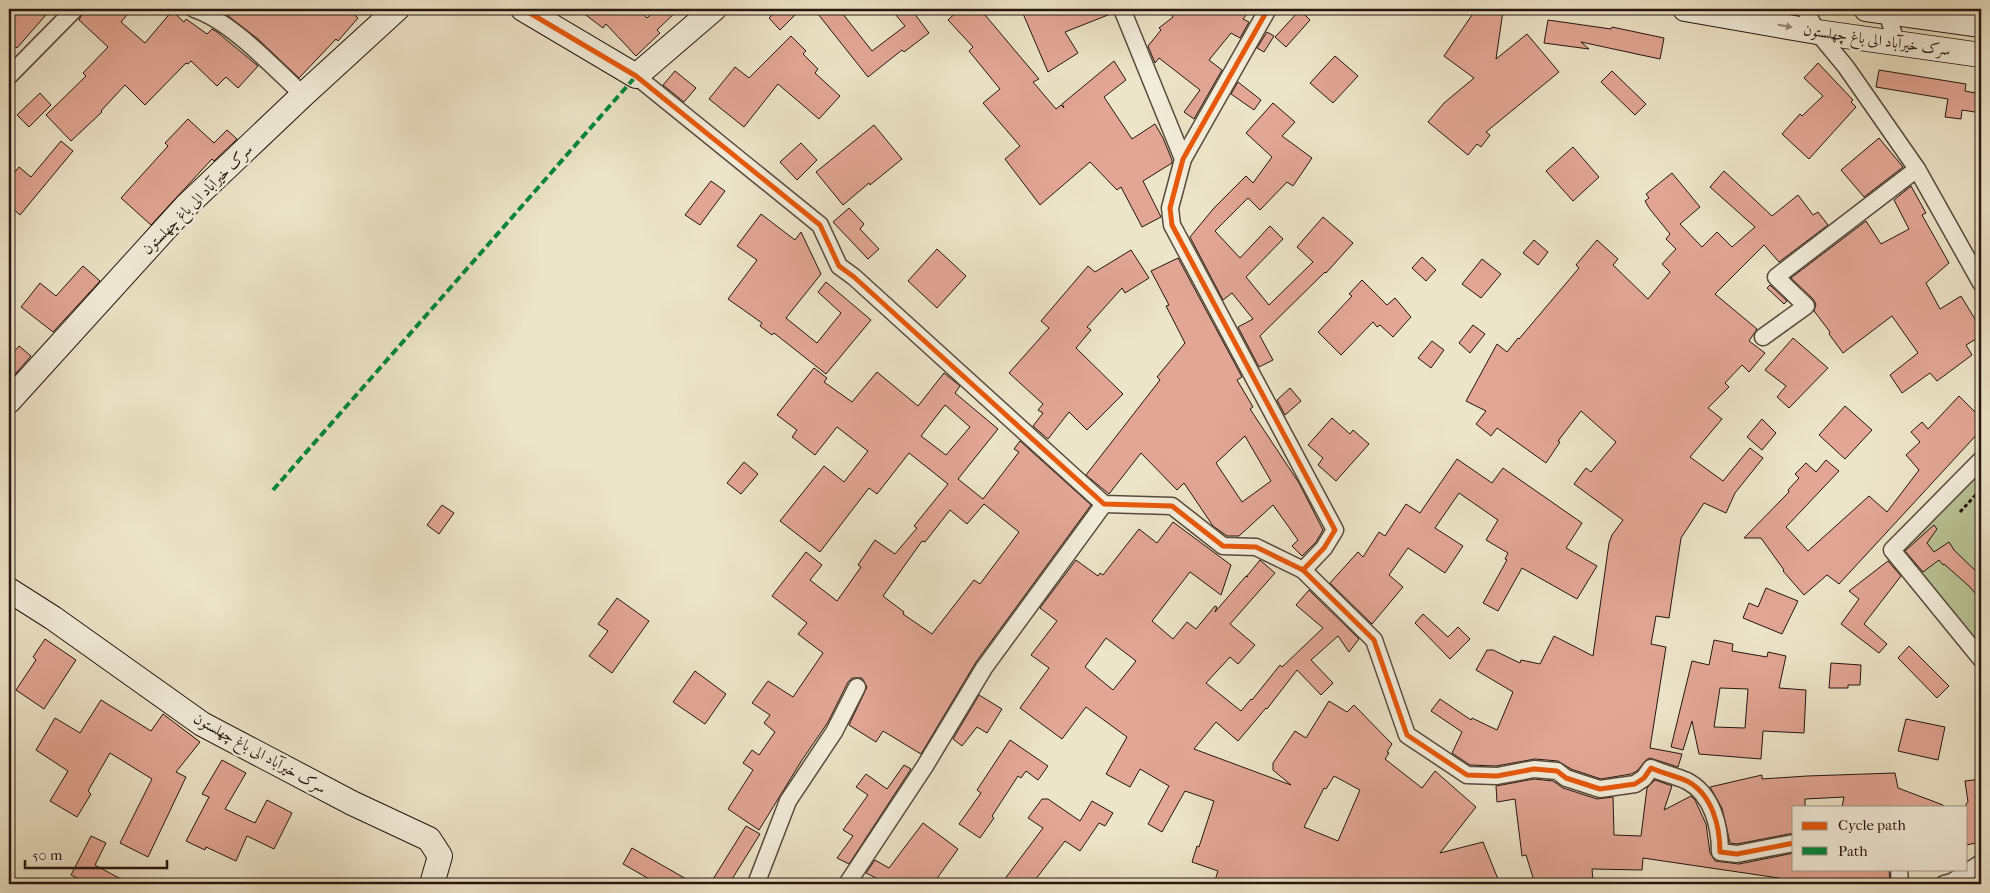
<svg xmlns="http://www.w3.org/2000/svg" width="1990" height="893" font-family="'IM FELL French Canon',Amiri,serif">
<rect width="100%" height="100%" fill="#ede5c9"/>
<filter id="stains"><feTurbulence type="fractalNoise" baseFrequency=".004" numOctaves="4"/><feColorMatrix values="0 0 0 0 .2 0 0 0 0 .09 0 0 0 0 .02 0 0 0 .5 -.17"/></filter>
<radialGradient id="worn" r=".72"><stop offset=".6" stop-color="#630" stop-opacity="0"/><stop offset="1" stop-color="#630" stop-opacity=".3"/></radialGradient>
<path fill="#b9c496" stroke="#6f6d52" d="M1981,461V661L1897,551Z"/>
<g fill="#e3a695" stroke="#25160d" fill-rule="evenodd">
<path d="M9,9H51L17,48L9,41Z"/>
<path d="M85,9H132L121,22L145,43L172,11L184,22L186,19L207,34L212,29L217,32L258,66L238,88L226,77L217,86L191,61L188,64L186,63L145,105L125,85L101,111L102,112L71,141L46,115L86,76L83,73L108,47L79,20Z"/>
<path d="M233,9H348L358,18L338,41L336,39L299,78L258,39L227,15Z"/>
<path d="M578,9H638L647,18L657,9H679L657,30L660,33L636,56L606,24L603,28Z"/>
<path d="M778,9H801L780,30L769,18Z"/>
<path d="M814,9H839L872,51L905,26L891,9H911L929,33L904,52L902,50L868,77Z"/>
<path d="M960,9H980L1039,79L1033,82L1056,109L1061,105L1064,108L1062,104L1114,61L1126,80L1104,97L1132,139L1155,124L1163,138L1172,160V163L1143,181L1161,217L1142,227L1121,187L1117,190L1090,162L1040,205L1005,159L1020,146L983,103L1000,89L969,51L973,47L948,20Z"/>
<path d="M1021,9H1112L1113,13L1065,32L1078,53L1048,72Z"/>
<path d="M1168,9H1251L1243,19L1249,22L1240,38L1231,33L1209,60L1222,70L1194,119L1184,112L1200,90L1159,58L1155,63L1148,46L1161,30L1159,28L1173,17Z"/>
<path d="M1476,9L1503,11L1496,59L1527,34L1559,72L1486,132L1490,135L1481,147L1477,144L1468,155L1428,122L1444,103L1474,78L1444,56Z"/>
<path d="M1300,10L1310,20L1286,47L1275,37Z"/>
<path d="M1548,20L1611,29L1612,27L1664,38L1660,59L1581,42L1589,49L1544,43Z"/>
<path d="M1267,32L1274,36L1264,52L1257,48Z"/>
<path d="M791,36L806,51L803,54L818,69L815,73L840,96L819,119L778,84L744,127L709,99L735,67L749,78Z"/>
<path d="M1335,56L1358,76L1333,103L1310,83Z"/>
<path d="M1818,63L1853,100L1851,102L1856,107L1809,159L1782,134L1800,114L1802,116L1823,96L1804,78Z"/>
<path d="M1879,70L1966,84L1965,91L1981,94V113L1962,110L1961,119L1945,117L1948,99L1876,87Z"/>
<path d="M675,71L696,88L684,102L663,85Z"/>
<path d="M1612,71L1646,104L1635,115L1601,82Z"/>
<path d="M1238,82L1261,100L1254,110L1231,94Z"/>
<path d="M40,93L51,105L29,127L17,115Z"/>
<path d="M1273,103L1295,122L1282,136L1312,158L1293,186L1287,182L1260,210L1248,198L1215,231L1240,258L1270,226L1283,239L1246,277L1269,305L1313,262L1297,247L1323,217L1353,243L1326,273L1325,272L1260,336L1273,360L1259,367L1238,327L1253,319L1232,293L1223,300L1190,237L1214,208L1246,176L1253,183L1272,157L1246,133Z"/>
<path d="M188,119L214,143L227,130L237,139L214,161L212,159L151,225L121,198L168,146L165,143Z"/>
<path d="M874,125L902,159L870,185L869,183L843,205L816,172Z"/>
<path d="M1879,138L1903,167L1864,197L1841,170Z"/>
<path d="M61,141L73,151L20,215L9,205V179L19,167L31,177Z"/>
<path d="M801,143L817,160L797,180L780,162Z"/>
<path d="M1573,147L1599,177L1573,201L1546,171Z"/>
<path d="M1724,171L1772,216L1798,195L1813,215L1818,212L1828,225L1779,262L1764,245L1715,294L1757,329L1749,341L1765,353L1749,372L1742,365L1725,383L1729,387L1708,408L1722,419L1690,457L1723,481L1750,448L1763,458L1735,493L1726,513L1704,503L1681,538L1669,618L1656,616L1651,644L1666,647L1650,748L1682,754L1678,767L1650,758L1646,760L1637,771L1631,774L1601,779L1571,769L1558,761L1535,759L1496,766L1470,765L1452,753L1462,732L1431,711L1440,699L1471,720L1472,718L1497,730L1513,692L1476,670L1487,650H1493L1520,663L1521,660L1540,664L1554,636L1593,656L1609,543L1612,535L1623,520L1574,484L1586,468L1591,472L1616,442L1581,411L1558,441L1560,442L1546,463L1497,428L1491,436L1476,424L1486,411L1466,401L1497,344L1507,352L1518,338L1519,339L1579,268L1576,265L1597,240L1618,259L1613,265L1648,299L1670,272L1662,264L1676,249L1666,239L1670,234L1649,208L1645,201L1649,198L1646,194L1672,173L1700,207L1680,224L1702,247L1717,232L1732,247L1755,227L1710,187Z"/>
<path d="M711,181L725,191L700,225L685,215Z"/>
<path d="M1911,186L1926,213L1922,215L1949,263L1926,283L1940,309L1961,296L1981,329V336L1966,345L1972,355L1937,381L1930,373L1902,393L1890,375L1918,353L1892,316L1843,353L1829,334L1830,332L1814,311L1816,304L1813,299L1791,278L1866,221L1881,244L1909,229L1894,200Z"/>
<path d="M849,208L864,224L860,229L879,249L868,259L833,222Z"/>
<path d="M761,214L795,240L801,232L821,274L786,318L817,343L841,313L818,292L826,282L871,320L826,374L774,333L772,335L760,326L762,323L728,299L757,260L737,246Z"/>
<path d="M1534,240L1548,252L1538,265L1523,253Z"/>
<path d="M937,249L966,276L937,308L908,281Z"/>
<path d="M1131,250L1149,278L1125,293L1122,288L1087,327L1091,330L1076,348L1123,394L1087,430L1069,412L1048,439L1033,426L1043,413L1038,410L1043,404L1009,373L1049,328L1041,321L1088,266L1095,272Z"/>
<path d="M1422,257L1436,270L1426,281L1412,268Z"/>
<path d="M1178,258L1242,377L1237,380L1253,407L1250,409L1299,483L1323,530L1316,542L1302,556L1292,546L1298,540L1273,505L1239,536H1227L1213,526L1184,483L1177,490L1141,453L1109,494L1086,475L1160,380L1157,377L1185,343L1166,306L1169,305L1151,271ZM1245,436L1271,481L1242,502L1216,463Z"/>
<path d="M1482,259L1501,274L1481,298L1462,284Z"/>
<path d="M83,266L100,281L53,332L21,307L40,283L56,296Z"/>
<path d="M1362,280L1387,305L1395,298L1411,317L1393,337L1380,325L1377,327L1373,322L1341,355L1318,332L1352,296L1349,294Z"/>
<path d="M1770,285L1787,301L1784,304L1767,288Z"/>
<path d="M1473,325L1485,334L1470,353L1459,343Z"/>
<path d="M1793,338L1828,368L1789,408L1777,397L1786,386L1765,370Z"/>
<path d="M1432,341L1444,350L1431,368L1418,358Z"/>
<path d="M19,346L31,356L9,381V358Z"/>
<path d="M814,368L827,378L824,382L852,402L877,372L918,406L944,373L960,386L955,393L998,429L958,479L983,499L1019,452L1014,449L1020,441L1091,505L976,662L921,754L883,731L876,742L849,725L867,687L862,678H852L848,682L828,722L802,760L759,830L728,809L753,770L743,763L752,750L759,755L775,732L764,723L770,715L752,703L768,681L793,697L823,653L798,634L807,623L772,596L806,552L822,565L810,580L837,601L861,567L858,565L875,540L895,554L917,528L914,526L948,484L909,453L877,494L869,488L820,552L780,521L824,466L844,482L868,451L837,427L815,455L792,437L797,430L777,415ZM945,405L970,427L946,455L921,436ZM984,504L1019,532L980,584L974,580L932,634L903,614L904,612L883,596L922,541L925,542L950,510L967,524Z"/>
<path d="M1290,388L1301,401L1285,415L1277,400Z"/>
<path d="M1959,396L1981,418V430L1839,584L1827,575L1804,595L1783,571L1784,570L1761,538H1744L1789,492L1788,490L1799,478L1795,474L1806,463L1816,472L1826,460L1839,471L1786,527L1808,551L1869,496L1887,512L1919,470L1906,455L1920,442L1911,432L1922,422L1928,429Z"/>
<path d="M1845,406L1872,430L1845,459L1819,435Z"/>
<path d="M1332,418L1350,434L1353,430L1369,444L1336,481L1318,465L1323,458L1308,445Z"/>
<path d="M1762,419L1776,433L1762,450L1747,437Z"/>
<path d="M1457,459L1492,483L1503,468L1582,523L1566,548L1597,566L1577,599L1522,568L1498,611L1483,603L1507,560L1505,559L1508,553L1486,540L1498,520L1459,493L1435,528L1463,546L1445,573L1408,548L1389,575L1403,587L1372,624L1330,583L1358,552L1363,557L1379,532L1385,536L1406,504L1420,513Z"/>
<path d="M744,462L758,474L741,494L727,483Z"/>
<path d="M442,505L454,513L439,534L427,525Z"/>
<path d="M1173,522L1231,565L1221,595L1190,572L1152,621L1173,639L1187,622L1196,629L1215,606L1217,607L1215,612L1246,576L1248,577L1247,576L1260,560L1275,573L1230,624L1255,645L1238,664L1230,657L1206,683L1241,711L1251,699L1252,700L1280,665L1282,667L1323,628L1296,605L1309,590L1359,639L1349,652L1338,636L1311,660L1333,683L1321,695L1297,670L1267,709L1266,708L1238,741L1216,722L1194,749L1291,785L1273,770V763L1295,731L1306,738L1329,701L1347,712L1354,705L1392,744L1387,752L1389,753L1385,759L1422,788L1435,771L1476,807L1440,853L1483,842L1500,884H1226L1215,880L1218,871L1192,862L1197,846L1199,847L1214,801L1185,791L1162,832L1148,824L1169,786L1140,769L1130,787L1106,774L1127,737L1086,707L1062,739L1020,708L1049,668L1031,655L1057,621L1040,608L1076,560L1098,576L1100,573L1103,575L1139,529L1157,543ZM1106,638L1136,661L1113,690L1085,667ZM1334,776L1360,790L1338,841L1304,827L1324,788L1326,789Z"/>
<path d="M1934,525L1937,529L1927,543L1934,552L1949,542L1954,550L1981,576V600L1969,586L1944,564L1943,565L1939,560L1923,572L1905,551Z"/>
<path d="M1888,561L1901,576L1864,624L1887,644L1879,653L1841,624L1859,599L1849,591Z"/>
<path d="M1766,588L1798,601L1782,634L1743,618L1749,603L1758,607Z"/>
<path d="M617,598L649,621L612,673L589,656L608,631L598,624Z"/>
<path d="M1423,614L1448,637L1458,627L1470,639L1450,659L1415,623Z"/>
<path d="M45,639L76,660L44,709L16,690L36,660L33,657Z"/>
<path d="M1714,640L1733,644L1732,651L1767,657L1768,652L1786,656L1779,688L1806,690L1804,733L1763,731L1761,759L1699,754L1692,721L1683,750L1671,747L1692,661L1709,665ZM1720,688L1748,689L1745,728L1714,727Z"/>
<path d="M1909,646L1949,686L1937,698L1898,658Z"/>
<path d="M1831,663L1861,665L1860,685H1848V688H1829Z"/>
<path d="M695,671L726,694L705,724L673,702Z"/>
<path d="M979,695L1002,709L987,733L977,727L962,746L953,739Z"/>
<path d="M101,700L151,731L163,714L200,742L176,772L186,777L148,857L120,843L152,779L110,753L88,791L91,794L77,817L50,801L68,771L36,750L55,718L80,733Z"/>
<path d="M1906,719L1945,727L1938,760L1898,751Z"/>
<path d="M1010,740L1048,766L1038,780L1026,771L1021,778L1018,776L992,816L994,818L980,838L959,824L981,793L977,790Z"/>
<path d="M222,760L246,773L225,809L255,823L267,800L292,813L274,849L247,836L236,861L206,847L205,850L186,841L209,797L202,794Z"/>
<path d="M904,765L911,769L849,864L837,858L853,836L843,830L868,795L856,787L866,774L887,789Z"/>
<path d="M1895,773L1898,788L1943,805V807H1842L1844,797L1805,799V807H1794V833L1737,844L1730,843L1722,808L1710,787L1762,775V779L1807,776Z"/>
<path d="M1534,779L1553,781L1563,788L1597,799L1613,797L1614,835L1641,836L1647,788L1655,780L1672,786L1664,810L1691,796L1695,800L1706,824L1710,853L1715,861L1739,864L1794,853V869H1889L1890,884H1779V878L1643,858L1642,870L1592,869L1593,881L1580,882V884H1535L1526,855L1522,856L1515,799L1497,802L1496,786Z"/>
<path d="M1981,779V842L1966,845V804L1968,802L1965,781Z"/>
<path d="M1042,799H1048L1080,821L1092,801L1113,813L1105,826L1099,823L1080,851L1065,841L1032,884H1001L1043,828L1028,818Z"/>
<path d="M923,823L958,849L933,884H877L880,880L866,873L875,860L889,868Z"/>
<path d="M746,826L760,834L729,884H710Z"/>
<path d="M91,836L106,843L95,865L130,884H89L71,875Z"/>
<path d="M632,848L695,884H658L623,864Z"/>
</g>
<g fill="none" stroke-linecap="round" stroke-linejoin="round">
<g stroke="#574a3c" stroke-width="19">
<g id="street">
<path d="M194,9C231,21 273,67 303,95"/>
<path d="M1122,9L1183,159"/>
<path d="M1268,9L1183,159L1170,208L1172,225L1335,530L1324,548L1303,570"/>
<path d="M1805,9L1817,32L1846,67L1917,169L1981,283"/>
<path d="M1886,9L1896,42"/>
<path d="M9,76L75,9"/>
<path d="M636,76L820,225L839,266L854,277L1104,504L1172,506L1223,546L1256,547L1303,570L1374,640L1407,735L1467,775L1497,776L1534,769L1557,771L1566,778L1600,789L1635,784L1644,778L1651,768C1662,773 1676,776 1687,781C1712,794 1720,826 1720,852L1737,854L1794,843"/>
<path d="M1763,337L1806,306L1776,277L1917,169"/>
<path d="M1981,460L1892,550L1981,659"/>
<path d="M1899,869L1900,884"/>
<path d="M756,884L788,801L834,732L857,687"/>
<path d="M847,884L925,766L984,668L1104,504"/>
<path d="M1944,884L1952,882L1981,863"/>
</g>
</g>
<g stroke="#25160d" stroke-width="26">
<g id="secondary">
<path d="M523,9L636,76L714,9"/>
<path d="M1685,9L1817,32L1981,55"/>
<path d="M1866,9L1981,25"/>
<path d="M9,401L186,206L303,95L397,9"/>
<path d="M9,590L53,618L202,724L352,803L429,839L440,856L432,884"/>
</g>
</g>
<path stroke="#25160d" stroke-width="3" stroke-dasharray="4 2.5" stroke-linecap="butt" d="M1960,512L1981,489"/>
<use href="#street" stroke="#f3eedc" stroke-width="16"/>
<use href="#secondary" stroke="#f3eedc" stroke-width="24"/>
<path stroke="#00873e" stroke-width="4" stroke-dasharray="8 4" stroke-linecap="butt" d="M273,490L636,76"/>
<g stroke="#f3eedc" stroke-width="8">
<g id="cycleway">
<path d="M523,9L636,76L820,225L839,266L854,277L1104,504L1172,506L1223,546L1256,547L1303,570L1374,640L1407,735L1467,775L1497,776L1534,769L1557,771L1566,778L1600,789L1635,784L1644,778L1651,768C1662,773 1676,776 1687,781C1712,794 1720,826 1720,852L1737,854L1794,843"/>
<path d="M1268,9L1183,159L1170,208L1172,225L1335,530L1324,548L1303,570"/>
</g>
</g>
<use href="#cycleway" stroke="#e8590c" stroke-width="5"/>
</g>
<defs><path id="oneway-solid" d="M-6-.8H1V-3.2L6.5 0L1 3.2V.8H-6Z" transform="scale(1.25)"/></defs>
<use fill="#968d7f" href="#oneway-solid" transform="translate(1785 26) rotate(11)"/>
<g text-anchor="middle" stroke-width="5" stroke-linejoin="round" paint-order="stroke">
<g font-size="15" fill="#25160d" stroke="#f3eedc">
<text transform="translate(1877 40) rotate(8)" y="5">سرک خیرآباد الی باغ چهلستون</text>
<text transform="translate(197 199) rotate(-45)" y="5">سرک خیرآباد الی باغ چهلستون</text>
<text transform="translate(260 753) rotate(29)" y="5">سرک خیرآباد الی باغ چهلستون</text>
</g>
</g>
<rect width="1990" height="893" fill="none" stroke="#ede5c9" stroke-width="30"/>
<rect x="10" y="10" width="1970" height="873" fill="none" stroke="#25160d" stroke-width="2.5"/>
<rect x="15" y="15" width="1960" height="863" fill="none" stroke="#25160d"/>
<rect x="1792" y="806" width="175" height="65" fill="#f3eedc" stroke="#a19889"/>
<rect x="1802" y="822" width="25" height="8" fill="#e8590c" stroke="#a19889"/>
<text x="1838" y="830" font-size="15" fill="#25160d">Cycle path</text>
<rect x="1802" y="847" width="25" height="8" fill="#00873e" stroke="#a19889"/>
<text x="1838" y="856" font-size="15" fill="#25160d">Path</text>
<path d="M25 860v8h142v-8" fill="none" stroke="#25160d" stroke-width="2.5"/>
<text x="32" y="860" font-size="15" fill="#25160d" stroke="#f3eedc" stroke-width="4" paint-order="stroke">50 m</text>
<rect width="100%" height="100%" filter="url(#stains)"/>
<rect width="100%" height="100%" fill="url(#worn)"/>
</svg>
